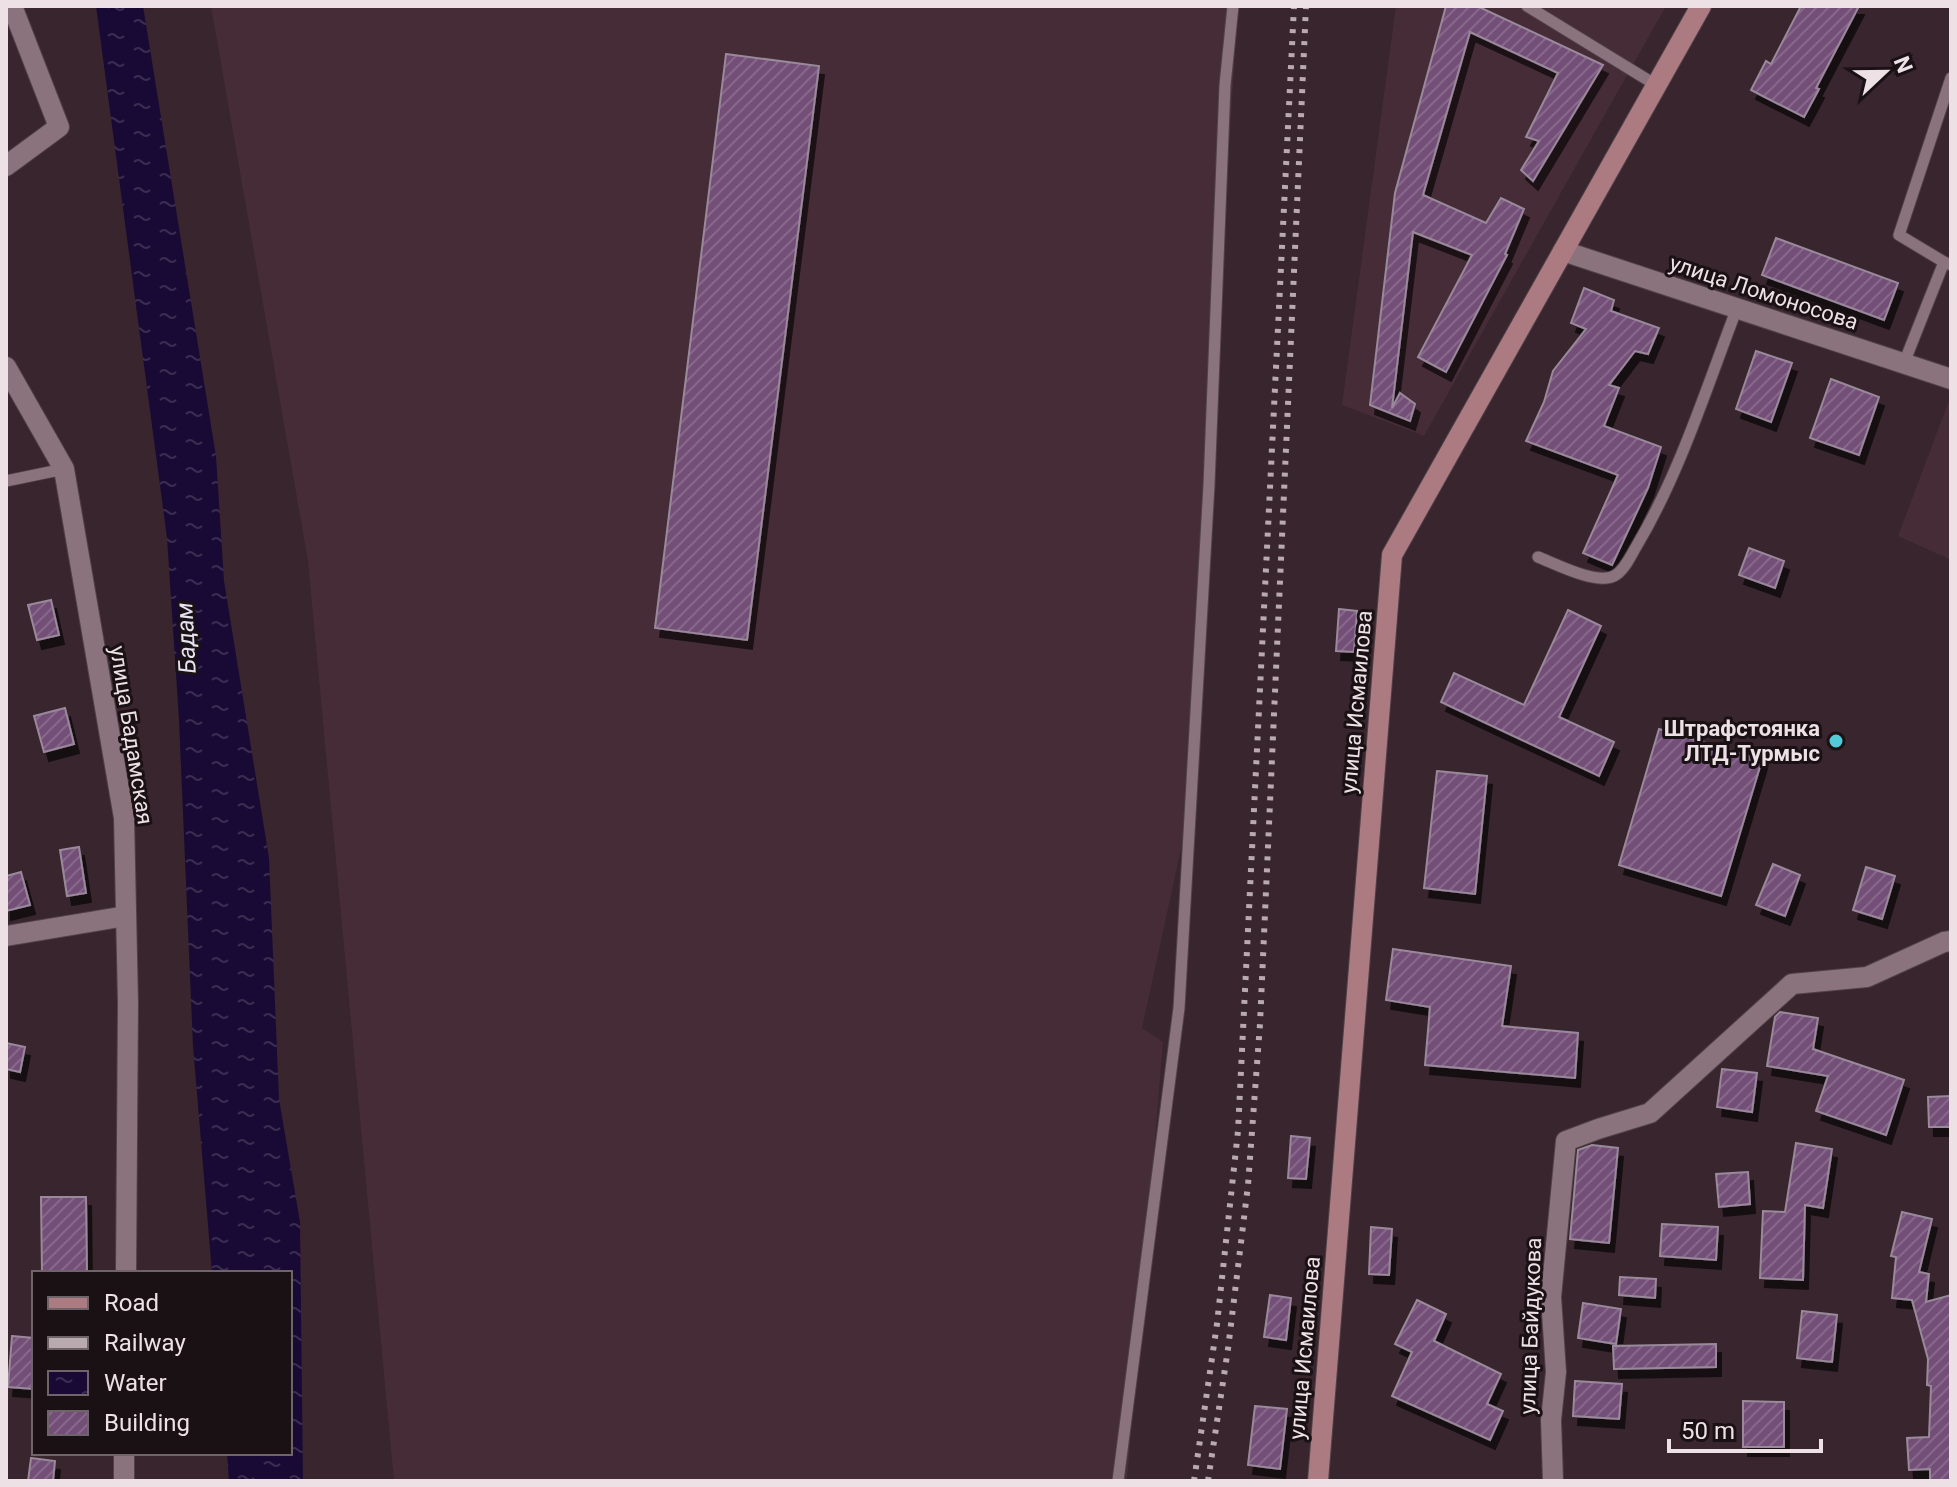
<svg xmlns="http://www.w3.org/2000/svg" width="1957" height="1487" font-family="Roboto,sans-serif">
<defs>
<pattern id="water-ripples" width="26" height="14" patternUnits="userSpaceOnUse" patternTransform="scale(2)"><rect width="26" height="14" fill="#180a34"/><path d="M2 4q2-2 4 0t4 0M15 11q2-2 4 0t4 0" fill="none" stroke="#3a2d51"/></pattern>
<pattern id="building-hatch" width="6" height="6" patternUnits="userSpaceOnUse" patternTransform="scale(2)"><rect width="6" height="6" fill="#734f78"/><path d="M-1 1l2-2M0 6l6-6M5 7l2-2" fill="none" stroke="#87688b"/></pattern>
<filter id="shadow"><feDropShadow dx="5" dy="9" stdDeviation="0" flood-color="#0009"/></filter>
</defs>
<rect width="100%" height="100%" fill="#38252d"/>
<g fill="#462c37">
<path d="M211,6H1238L1186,826L1142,1028L1163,1042L1127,1481H394L308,561Z"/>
<path d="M1396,6H1666L1424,436L1342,405Z"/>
<path d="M1950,398L1951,399V560L1898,536Z"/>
</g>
<path fill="url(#water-ripples)" d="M96,6H143L216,456L224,581L269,858L279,1099L300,1222L303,1481H229L227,1453H290V1273H212L193,1046L179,720L167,538Z"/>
<g fill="url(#building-hatch)" stroke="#99899b" stroke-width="2" filter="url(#shadow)">
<path d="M1446,6H1477L1603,65L1533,181L1521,170L1539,141L1526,137L1558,73L1470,32L1423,195L1486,223L1501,198L1524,209L1505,254L1507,255L1446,372L1418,357L1472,255L1413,232L1392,408L1400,393L1415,404L1410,421L1370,405L1395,193Z"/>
<path d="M1801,6H1859L1816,88L1819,89L1804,117L1751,90L1766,61L1771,64Z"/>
<path d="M726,54L819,66L747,640L655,628Z"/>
<path d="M1776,238L1898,283L1884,320L1762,275Z"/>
<path d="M1584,288L1614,300L1611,311L1659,328L1648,354L1635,351L1609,385L1619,388L1604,426L1661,447L1648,488L1612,565L1583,553L1618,475L1526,441L1544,402L1553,371L1586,329L1571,323Z"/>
<path d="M1756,351L1792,363L1771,422L1736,409Z"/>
<path d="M1831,379L1879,397L1859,455L1810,438Z"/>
<path d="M1749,548L1784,561L1775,588L1739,575Z"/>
<path d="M51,600L59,635L37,640L28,605Z"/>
<path d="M1339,609L1357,611L1354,652L1336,651Z"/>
<path d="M1568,610L1601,626L1559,717L1614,742L1599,776L1441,702L1454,673L1524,705Z"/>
<path d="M65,708L74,744L44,752L34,716Z"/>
<path d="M1659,729L1762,760L1721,896L1619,865Z"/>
<path d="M1437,771L1487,776L1475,894L1424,888Z"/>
<path d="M79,847L86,893L67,896L60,850Z"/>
<path d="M1773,864L1800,875L1785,916L1756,905Z"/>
<path d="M1866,867L1895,876L1882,919L1853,910Z"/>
<path d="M21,872L30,905L6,911V876Z"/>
<path d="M1393,949L1511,966L1502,1026L1578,1033L1575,1078L1425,1065L1430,1007L1386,1000Z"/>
<path d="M1780,1012L1818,1018L1813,1049L1904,1080L1886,1135L1816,1111L1828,1076L1767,1066L1775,1017Z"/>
<path d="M6,1043L25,1047L20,1072L6,1069Z"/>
<path d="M1722,1069L1757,1073L1752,1112L1717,1107Z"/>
<path d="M1951,1096V1127H1929L1928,1097Z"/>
<path d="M1291,1136L1310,1138L1306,1179L1288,1178Z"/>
<path d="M1796,1143L1832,1149L1823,1208L1805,1205L1803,1280L1760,1278L1763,1211L1785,1212Z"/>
<path d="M1592,1145L1618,1148L1609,1243L1570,1239L1578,1150Z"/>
<path d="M1748,1172L1750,1204L1719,1207L1716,1174Z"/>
<path d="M41,1197H86L87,1273H42Z"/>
<path d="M1902,1212L1932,1219L1919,1272L1929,1274L1926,1302L1951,1295V1481H1930V1469L1909,1470L1907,1438L1929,1437L1931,1386L1927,1385L1928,1359L1912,1300L1892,1298L1896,1257L1891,1256Z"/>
<path d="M1662,1224L1718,1227L1716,1260L1660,1256Z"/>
<path d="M1371,1227L1392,1229L1389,1275L1369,1274Z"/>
<path d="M1620,1277L1656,1279L1655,1298L1619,1295Z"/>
<path d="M1270,1295L1291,1298L1286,1340L1264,1337Z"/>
<path d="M1417,1300L1446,1314L1434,1341L1501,1374L1487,1404L1503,1411L1490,1440L1392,1396L1412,1352L1395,1344Z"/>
<path d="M1583,1303L1621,1309L1616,1344L1578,1338Z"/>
<path d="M1802,1311L1837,1315L1832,1362L1797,1358Z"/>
<path d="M12,1336L34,1338V1389L8,1387Z"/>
<path d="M1716,1344V1367L1614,1369L1613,1346Z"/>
<path d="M1575,1381L1622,1384L1619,1419L1573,1416Z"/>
<path d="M1743,1401L1784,1402V1447H1743Z"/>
<path d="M1255,1406L1287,1409L1280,1469L1248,1465Z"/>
<path d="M31,1458L55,1461L53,1481H28Z"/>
</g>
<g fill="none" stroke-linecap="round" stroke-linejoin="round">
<g stroke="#514148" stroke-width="13">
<g id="service">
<path d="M1527,6L1656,85"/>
<path d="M1951,78L1899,235L1944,262L1951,265"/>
<path d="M1904,363L1944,262"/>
<path d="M6,481L64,469"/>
<path d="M1538,557C1556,564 1596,585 1614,576C1624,571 1630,557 1636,547C1680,473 1706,389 1737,308"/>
<path d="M1118,1481L1179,1008L1209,485L1225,85L1233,6"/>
</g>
</g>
<g stroke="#514148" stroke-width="22">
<g id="minor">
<path d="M6,166L59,127L12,6"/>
<path d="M1563,251L1951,379"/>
<path d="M6,367L64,469L124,818L128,1003L126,1273"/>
<path d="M6,936L126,916"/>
<path d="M124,1481V1453"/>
<path d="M1553,1481L1551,1420L1556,1372L1551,1297L1566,1141L1598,1129L1650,1113L1792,984L1867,977L1944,942L1951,941"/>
</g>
</g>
<g stroke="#514148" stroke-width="22">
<path id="secondary" d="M1318,1481L1392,555L1701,6"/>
</g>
<use href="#service" stroke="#8a737d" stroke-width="11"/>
<use href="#minor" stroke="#8a737d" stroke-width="20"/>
<use href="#secondary" stroke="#ac7b82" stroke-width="20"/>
<g stroke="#b9aab0" stroke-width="6" stroke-dasharray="4 8" stroke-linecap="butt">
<path d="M1194,1481L1217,1324L1238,1131L1294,6"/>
<path d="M1208,1481L1228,1349L1248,1185L1260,1024L1306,6"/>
</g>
</g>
<circle fill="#52cbd9" stroke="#1a1115" stroke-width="3" cx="1836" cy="741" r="8"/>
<g text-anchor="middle" stroke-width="6" stroke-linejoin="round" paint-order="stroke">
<g font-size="22" fill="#eee1e6" stroke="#1a1115">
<text transform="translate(1764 292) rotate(18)" y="8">улица Ломоносова</text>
<text transform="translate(1356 702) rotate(-85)" y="8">улица Исмаилова</text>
<text transform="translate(132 735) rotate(81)" y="8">улица Бадамская</text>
<text transform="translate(1530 1326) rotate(-88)" y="8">улица Байдукова</text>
<text transform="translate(1304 1348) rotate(-85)" y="8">улица Исмаилова</text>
</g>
<g font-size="22" font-weight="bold" fill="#eee1e6" stroke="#1a1115" text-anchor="end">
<text x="1820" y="736">Штрафстоянка<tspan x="1820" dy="25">ЛТД-Турмыс</tspan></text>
</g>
<g font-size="24" font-style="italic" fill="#e5e2f2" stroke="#1a1115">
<text transform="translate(186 638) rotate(-93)" y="8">Бадам</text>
</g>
</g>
<rect width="1957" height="1487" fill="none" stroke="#eee1e6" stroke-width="16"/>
<rect x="32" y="1271" width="260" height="184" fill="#1a1115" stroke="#6f6469" stroke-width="2"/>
<rect x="48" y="1297" width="40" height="12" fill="#ac7b82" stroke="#6f6469" stroke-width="2"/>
<text x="104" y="1311" font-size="24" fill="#eee1e6">Road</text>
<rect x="48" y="1337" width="40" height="12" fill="#b9aab0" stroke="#6f6469" stroke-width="2"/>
<text x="104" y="1351" font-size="24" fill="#eee1e6">Railway</text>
<rect x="48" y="1371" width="40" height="24" fill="url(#water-ripples)" stroke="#6f6469" stroke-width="2"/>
<text x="104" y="1391" font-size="24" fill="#eee1e6">Water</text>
<rect x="48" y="1411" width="40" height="24" fill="url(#building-hatch)" stroke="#6f6469" stroke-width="2"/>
<text x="104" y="1431" font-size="24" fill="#eee1e6">Building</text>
<g transform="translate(1885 72) rotate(68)" stroke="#1a1115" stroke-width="6" paint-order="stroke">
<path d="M0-6L14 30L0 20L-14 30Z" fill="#eee1e6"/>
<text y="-12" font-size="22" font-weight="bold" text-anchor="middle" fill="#eee1e6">N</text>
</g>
<path d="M1669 1439v12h152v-12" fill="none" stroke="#eee1e6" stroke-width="4"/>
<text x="1681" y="1439" font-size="24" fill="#eee1e6" stroke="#1a1115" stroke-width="6" paint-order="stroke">50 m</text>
</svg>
